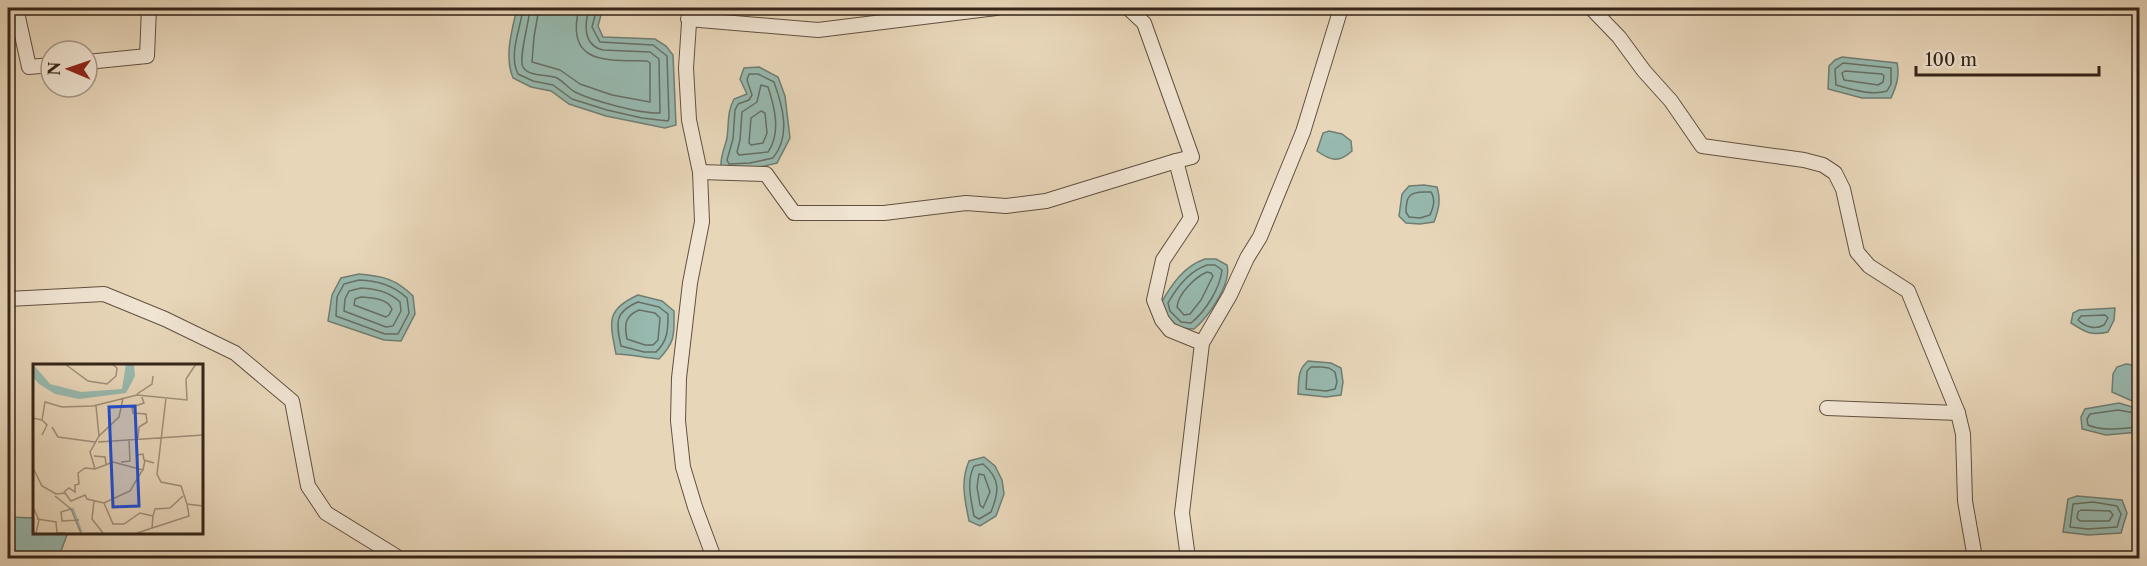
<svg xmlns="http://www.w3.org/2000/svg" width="2147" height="566" font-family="'Libre Caslon Text',serif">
<rect width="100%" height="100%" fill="#e8d6b9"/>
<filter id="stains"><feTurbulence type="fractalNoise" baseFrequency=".00333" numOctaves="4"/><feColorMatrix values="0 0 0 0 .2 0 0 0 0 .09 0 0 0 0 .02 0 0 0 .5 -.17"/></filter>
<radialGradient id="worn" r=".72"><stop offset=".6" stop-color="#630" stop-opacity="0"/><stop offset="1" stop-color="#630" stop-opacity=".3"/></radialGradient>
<g fill="#97b9af" stroke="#707e73" stroke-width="1.5">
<path d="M517,8H613L602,11L598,26L603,37L655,39L666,46L673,55L676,125L665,128L606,116L569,104L551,91L531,87L513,78C504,56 512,30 517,8Z"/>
<path d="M1842,57L1897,63C1900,76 1896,87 1891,98H1862L1828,89L1829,66L1835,60Z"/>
<path d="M759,67L778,77L785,96L790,138L777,163L751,169L721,167C720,156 725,148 727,138C729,123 727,112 734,99L747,94L740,79L744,68Z"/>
<path d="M1329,131L1342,134L1351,141L1352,151C1339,163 1331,161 1317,151L1323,133Z"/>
<path d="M1424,185L1437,187C1441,200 1439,209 1434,222L1420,224L1406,223L1399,216L1402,194L1409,186Z"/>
<path d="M1205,259H1216L1227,265C1232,284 1208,317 1194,329L1179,328L1165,314L1161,303C1172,284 1184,266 1205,259Z"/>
<path d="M359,274C383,276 396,279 413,296L415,314L401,341L384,340L328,321L332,295L341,278Z"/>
<path d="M638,295L662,301L674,311C674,334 676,341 659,359C644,358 631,354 616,354C610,322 605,310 638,295Z"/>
<path d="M2115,308L2114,320L2108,332C2091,336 2085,332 2071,323L2073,313L2079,310Z"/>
<path d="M1308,361L1331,363L1341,368L1343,382L1341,395L1326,397L1298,394C1299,381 1297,370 1308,361Z"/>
<path d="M2126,364L2139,366V404L2112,392L2113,374L2117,367Z"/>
<path d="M2119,403L2139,409V432L2106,435L2082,429L2081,417L2085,409Z"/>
<path d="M984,457L995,466L1002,480L1004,494L996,516L980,526L969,521C965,500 960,482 969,461Z"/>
<path d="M2077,496L2122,500L2127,513L2121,533L2088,535L2063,532L2068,499Z"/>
<path d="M8,517L34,518V532H68L61,551L54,558H8Z"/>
</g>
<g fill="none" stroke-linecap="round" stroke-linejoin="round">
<g stroke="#666f64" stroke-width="1.5">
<path d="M523,8C521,28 508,54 518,74L533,81L553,85L572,99L607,110L642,118L668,121L669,118L667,56L653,45L600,42L592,27L597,8"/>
<path d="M530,8C530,19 518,58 523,67C528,77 548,74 557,78C564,82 569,89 575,92C593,101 641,114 660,113L659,59L650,52L603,50C582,45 585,23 589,8"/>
<path d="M539,8L534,37L532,62L560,70L580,84L612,95L650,102V63L647,61C606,60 565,65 579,8"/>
<path d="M1843,63L1891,68V84L1887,91C1872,96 1851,89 1836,85L1835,69Z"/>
<path d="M1845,71L1882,74L1884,76L1883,82L1878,85L1844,80L1842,73Z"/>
<path d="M749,74H758L774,82C783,107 791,136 773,158L750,163L729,164L727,160L733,139L735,110L738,104L749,100L752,95L747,80Z"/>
<path d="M761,85L768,87C775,108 781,133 768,152L739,155L737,152L740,140L742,112L757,102Z"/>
<path d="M761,111L765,113L767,133L763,143L751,145L749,143L751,118Z"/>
<path d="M1424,192H1431C1436,200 1433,208 1430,215L1420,218L1409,217L1406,212C1406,197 1409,192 1424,192Z"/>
<path d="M1207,265H1215L1222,270C1220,288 1206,311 1191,323L1181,322L1170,311L1168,303C1177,287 1189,271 1207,265Z"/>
<path d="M1207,272L1211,273L1213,276L1201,300L1190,314L1184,315L1177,307C1178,294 1195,277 1207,272Z"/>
<path d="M359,280C378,281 393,285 407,298L409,313L398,334H385L336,316L337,297L344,284Z"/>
<path d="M361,288C376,289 388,291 400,302L401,311L393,326L386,327L344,311L345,299L349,291Z"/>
<path d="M361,297C372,298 387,298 392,309L389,315L386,317L354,305L355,299Z"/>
<path d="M638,302L659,307L668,314C668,329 668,341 656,352H644L621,346C616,323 614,312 638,302Z"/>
<path d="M639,310L655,313L660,318L658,340L653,345H645L627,339C624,324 625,316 639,310Z"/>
<path d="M2105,315L2108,318L2104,325C2095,330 2085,327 2078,320L2081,316Z"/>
<path d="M1321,367L1329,368L1335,372L1337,382L1335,389L1326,391L1306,389L1307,371L1311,367Z"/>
<path d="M2140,414L2118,410L2090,414L2087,419L2088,425C2104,432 2122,428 2140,427"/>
<path d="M983,464C1001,479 999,492 991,512L979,519L974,516C971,499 966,482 974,466Z"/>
<path d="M979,474L984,475L990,492L983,508L980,505L977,487Z"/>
<path d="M2093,502L2117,506L2121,514L2117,527L2088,529L2070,527L2073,504Z"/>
<path d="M2081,510L2110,511L2113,515L2109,521H2080L2077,518L2078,512Z"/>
</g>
<g stroke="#625140" stroke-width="16">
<g id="minor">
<path d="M16,8L29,67L51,65"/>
<path d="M690,8L686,68L689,120L700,172L702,222L690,283L679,378L678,421L683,467L695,507L714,558"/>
<path d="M1128,8L1144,23L1192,157L1176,161"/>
<path d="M1591,8L1619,37L1644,71L1671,101L1702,146L1804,160L1823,165L1835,173L1843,189L1857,252L1869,266L1908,291L1958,413L1963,434L1965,501L1975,558"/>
<path d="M688,19L818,30L996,8"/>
<path d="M87,62L147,56L149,8"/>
<path d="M700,172L766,174L794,213H884L966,203L1006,206L1046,201L1176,161L1191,218L1163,260L1154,300L1162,320L1170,330L1202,343"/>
<path d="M8,299L104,294L165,319L235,353L292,401L308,486L326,513L399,558"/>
<path d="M1827,408L1958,413"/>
<path d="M1188,558L1182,513L1202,343L1230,295L1247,258L1260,237L1303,132L1341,8"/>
</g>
</g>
<use href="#minor" stroke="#f0e4d2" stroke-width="14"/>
</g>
<g transform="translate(33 364)">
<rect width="170" height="170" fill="#e8d6b9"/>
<path d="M0,0L17,20L48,28L89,25L93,0H101L102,12L93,29L46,35L22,30L6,20L0,13Z" fill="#97b9af"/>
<path fill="none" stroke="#97b9af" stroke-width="3" d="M39,144L48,168"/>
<path fill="none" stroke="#a08f79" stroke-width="1.5" d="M32,0L55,17L74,20L83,12L84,4L79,0M104,30L119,20L120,12M90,34L86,53L66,72L57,88L62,105L80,98L110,106L112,96M133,34L124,110L128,118L148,122L154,140L170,142M63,42L66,72M0,54L9,56L12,38L29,43L60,42L104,31L154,36L153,15L163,0M9,56L14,61L9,71M19,63L25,73L62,78M103,74L104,91L110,90L111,96L121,99M105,74L106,63L114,58L113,50L100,49L99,43L111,39L108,31M65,78L170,71M61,92L72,93L73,100M88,98L97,97L96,75M0,104L9,122L23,130L32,129L38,137L52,131L54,135L71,139L97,127L110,105M31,128L36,124L42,128V121L46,120L45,109L52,104L62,105M22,132L38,145L28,148L29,157L46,156M61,137L59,155L70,169M71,139L80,160H91L107,149L120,152L119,164M0,143L6,156L3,169M38,145L48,169M120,152L122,145L137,144L150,132M4,155L23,158L24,169H32M104,169L156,152L154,140"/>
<path fill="#1d4ed8" fill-opacity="0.15" stroke="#1d4ed8" stroke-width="3" d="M102,42L106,142L80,143L76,43Z"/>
<rect width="170" height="170" fill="none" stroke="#352518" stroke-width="3"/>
</g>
<rect width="2147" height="566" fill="none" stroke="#e8d6b9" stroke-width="30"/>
<rect x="9" y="9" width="2129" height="548" fill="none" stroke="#352518" stroke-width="3"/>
<rect x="15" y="15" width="2117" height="536" fill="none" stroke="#352518" stroke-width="1.5"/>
<g transform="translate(69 69) rotate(272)"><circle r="28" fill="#f0e4d2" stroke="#a59888" stroke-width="1.5"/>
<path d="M0-4.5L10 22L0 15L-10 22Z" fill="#8f2418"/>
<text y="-9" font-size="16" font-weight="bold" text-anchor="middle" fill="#352518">N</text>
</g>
<path d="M1916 66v9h183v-9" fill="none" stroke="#352518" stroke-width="3"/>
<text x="1925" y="66" font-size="18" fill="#352518" stroke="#f0e4d2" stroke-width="4.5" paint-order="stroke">100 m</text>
<rect width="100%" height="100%" filter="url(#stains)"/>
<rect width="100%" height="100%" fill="url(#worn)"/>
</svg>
